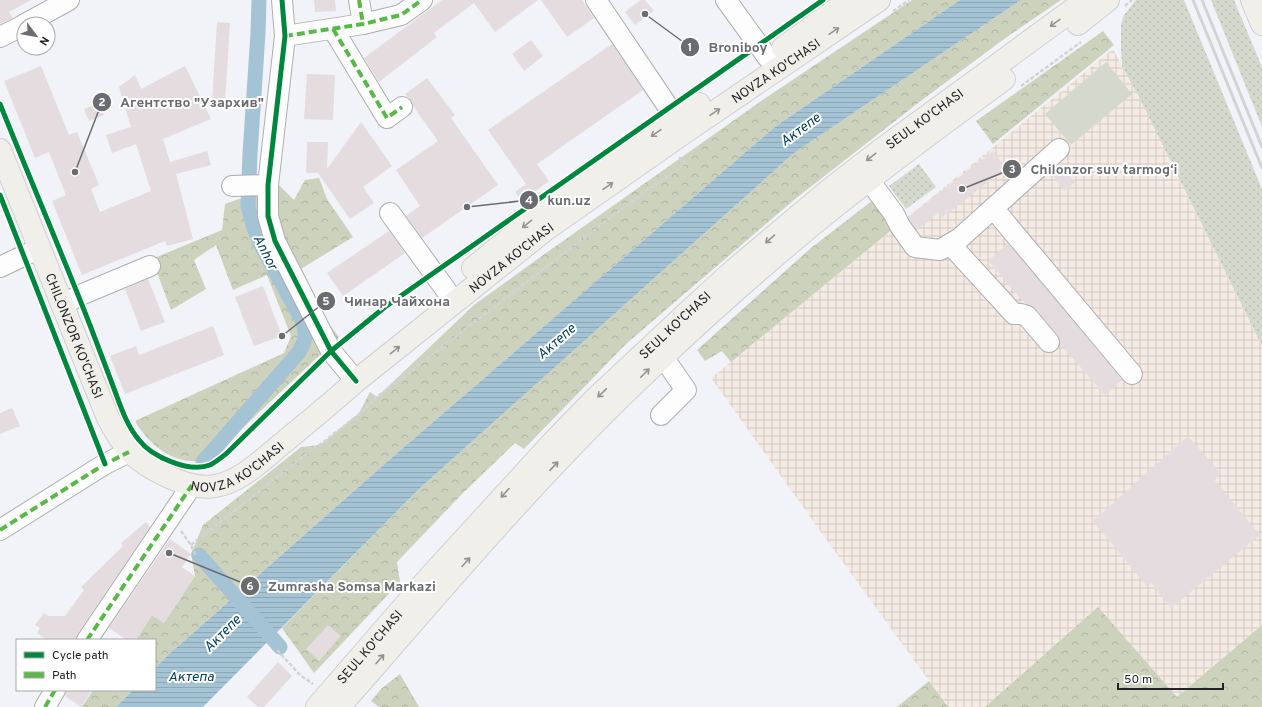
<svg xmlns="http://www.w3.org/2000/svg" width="1262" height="707" font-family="Overpass,sans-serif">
<defs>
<pattern id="industrial-grid" width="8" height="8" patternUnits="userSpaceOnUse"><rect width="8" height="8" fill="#f5ebe4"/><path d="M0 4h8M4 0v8" fill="none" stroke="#d2c9c3"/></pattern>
<pattern id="grass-dots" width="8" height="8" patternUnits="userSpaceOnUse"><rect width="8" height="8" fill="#d5d9cd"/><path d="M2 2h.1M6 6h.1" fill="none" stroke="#b7bab0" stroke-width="1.8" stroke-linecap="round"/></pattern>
<pattern id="forest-crowns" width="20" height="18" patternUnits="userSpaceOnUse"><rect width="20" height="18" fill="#cdd2bd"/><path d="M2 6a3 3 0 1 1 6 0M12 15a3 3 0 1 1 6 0" fill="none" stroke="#b0b4a2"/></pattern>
<pattern id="water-rules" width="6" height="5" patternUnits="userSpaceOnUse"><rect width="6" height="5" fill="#a4c3d4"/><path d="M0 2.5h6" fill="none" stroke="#8da7b6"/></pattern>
</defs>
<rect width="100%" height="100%" fill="#f2f3f8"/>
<path fill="url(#industrial-grid)" d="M1113,49L1138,95L1262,346V625L1177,697L1098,607L985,707H948L823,535L711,378Z"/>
<g fill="url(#grass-dots)">
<path d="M1136,0H1184L1262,189V346L1138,95L1122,66L1121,48V24L1124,15Z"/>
<path d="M1211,0H1234L1262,67V127Z"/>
<path d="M919,164L936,187L906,209L889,186Z"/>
</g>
<g fill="url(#forest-crowns)">
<path d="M912,0H960L776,126L388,461L167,656L155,668V640H136L152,615L164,623L195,576L191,554L203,525L301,447L320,445L359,413L370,392L377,397L474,305L539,258L767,97Z"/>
<path d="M1021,0H1061L1004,39L922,100L795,199L626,344L524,449L515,443L461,495L397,562L400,582L314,673L282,628L419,489L794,153Z"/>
<path d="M1103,31L1114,45L993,144L976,121Z"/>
<path d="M319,178L327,199L353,237L291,275L339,337L211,458C180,470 150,447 135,421L284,353L291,336L267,275L233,290L216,245L194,260L206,289L171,310L152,259L222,230L225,204L279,185L294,200L305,180Z"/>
<path d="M873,200L894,228L731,362L722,351L705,361L697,350L811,248Z"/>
<path d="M1098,607L1177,697L1262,625V707H985Z"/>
<path d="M400,674L419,707H379L371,701L381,689Z"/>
<path d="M929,681L948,707H897Z"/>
<path d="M93,690H133L116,707H82Z"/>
</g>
<path fill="#d5d9cd" d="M1106,62L1132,94L1071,145L1045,114Z"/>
<path fill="url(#water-rules)" d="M960,0H1021L794,153L419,489L203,707H116L133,690H155V668L167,656L388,461L776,126Z"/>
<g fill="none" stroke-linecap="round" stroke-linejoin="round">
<g stroke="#a4c3d4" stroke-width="15">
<path d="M203,462L299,352C305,342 307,334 303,322L263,249L255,231L248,207L250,154L258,33L259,0"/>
<path d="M199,555L280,647"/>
</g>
</g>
<g fill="#e4dcde">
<path d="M0,0H31L9,12L13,18L0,24Z"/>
<path d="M314,0H335L336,11L315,12Z"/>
<path d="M442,0H538L495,32L474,3L434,33L437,37L379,82L364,58Z"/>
<path d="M541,0H582L594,18L567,37Z"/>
<path d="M641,0H645L654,11L635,25L625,12Z"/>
<path d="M217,22L230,23L225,103L212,102Z"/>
<path d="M531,40L543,56L524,71L512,54Z"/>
<path d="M612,44L643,90L537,164L549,181L522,201L515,192L526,184L488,130Z"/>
<path d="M41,66L69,135L77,132L99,185L91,189L100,212L151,191L136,144L112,153L106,135L131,127L119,87L135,75L141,89L185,66L211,119L163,139L170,162L207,151L211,165L176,174L193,239L167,246L165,241L82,275L52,201L66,195L49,152L35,158L4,81Z"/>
<path d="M307,74L335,75L333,120L304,119Z"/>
<path d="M427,78L455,115L451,118L498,185L422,238L406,216L420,206L396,170L438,141L413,106L411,101L405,94Z"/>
<path d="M99,103L104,115L89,121L84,109Z"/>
<path d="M361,122L392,166L363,187L374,203L350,219L318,173H306L307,142H328L327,169Z"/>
<path d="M993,151L1006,168L943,217L939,212L917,230L908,217Z"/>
<path d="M1060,163L1075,182L1065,191L1050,172Z"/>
<path d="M389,231L405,253L343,296L327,273Z"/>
<path d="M1008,243L1122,380L1105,395L1060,344V340L1058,335L1036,309L1025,303L988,261Z"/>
<path d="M148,279L165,322L141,331L125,289Z"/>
<path d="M263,286L282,336L254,346L235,297Z"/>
<path d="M213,326L224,355L125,394L110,356L136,346L139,355Z"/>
<path d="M12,408L20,426L0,434V413Z"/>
<path d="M1188,436L1219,472L1215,481L1260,535L1171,608L1151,583L1147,586L1093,521Z"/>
<path d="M146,522L150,527L77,634L76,640H47L37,633L40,628L35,625L44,613L48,616H65L84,590L81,587L123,546L121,543Z"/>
<path d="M170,539L191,554L182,567L195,576L164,623L152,615L136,640H127L109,628Z"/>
<path d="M328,625L341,636L319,661L306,649Z"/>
<path d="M278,662L292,676L264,707H258L247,697Z"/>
<path d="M66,690H92L81,707L65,696Z"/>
</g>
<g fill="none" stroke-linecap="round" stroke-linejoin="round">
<g stroke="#aeaeb2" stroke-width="22">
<g id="minor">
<path d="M282,0L285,36L268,185V216L275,241L331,351L356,381"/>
<path d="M359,0L363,24"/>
<path d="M596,0L685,132"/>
<path d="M726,0L768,58"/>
<path d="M25,24L69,0"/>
<path d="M333,29L387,118L402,107"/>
<path d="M285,36L363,24L401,15L422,0"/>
<path d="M0,37L24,25"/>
<path d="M869,180L894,214L900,226L915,247L940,250L960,238L1059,149"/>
<path d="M232,186L268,185"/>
<path d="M993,208L1132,374"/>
<path d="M390,213L446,290"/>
<path d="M950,244L1014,314H1021L1027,316L1049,342"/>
<path d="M0,267L40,248"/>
<path d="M63,305L78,296L150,266"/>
<path d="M661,415L686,390L663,357"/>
<path d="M0,530L105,464L129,452"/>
<path d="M87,640L192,485"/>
<path d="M45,707L55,690"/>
</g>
</g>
<g stroke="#cecfd1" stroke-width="24">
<g id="major">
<path d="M1252,0L1262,24"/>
<path d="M1078,24L1108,0"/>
<path d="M783,48L849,0"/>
<path id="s1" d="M0,150L108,418C123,447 135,461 165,475C179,482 198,489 215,486C241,482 264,458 284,442C308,422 333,402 356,381L545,230L685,132L879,0"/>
<path d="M473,268L535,218L699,104"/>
<path id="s2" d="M317,707L426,581L553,442L597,397L689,311L734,270L828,191L877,153L1086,0"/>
<path d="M339,707C440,592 539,473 651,368C711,311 773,256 838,204C892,161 948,120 1004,79"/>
</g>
</g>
<g stroke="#d3d3d5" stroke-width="2.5" stroke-dasharray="4 2" stroke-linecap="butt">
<path d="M1125,6L1132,0"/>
<path d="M893,11L909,0"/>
<path d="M1021,86L1081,42"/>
<path d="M698,87L745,54"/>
<path d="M0,104L14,138"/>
<path d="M446,264L462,253"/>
<path d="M344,340L385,307L421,282"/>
<path d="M89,423L99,448"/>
<path d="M195,467L210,464L227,453L319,362"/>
<path d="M181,531L191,545L196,556"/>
<path d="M191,545L309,452L317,447L362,412L377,397L636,198L685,164L679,157"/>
<path d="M277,650L300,675L313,684"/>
</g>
<use href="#minor" stroke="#fdfdfe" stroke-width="20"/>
<use href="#major" stroke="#f1efea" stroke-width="22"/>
<g stroke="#d3d3d4" stroke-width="3">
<path d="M1193,0L1262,168"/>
<path d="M1202,0L1262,147"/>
</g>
<g stroke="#58b947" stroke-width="4" stroke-dasharray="8 4" stroke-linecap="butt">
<path d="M359,0L363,24"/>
<path d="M333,29L387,118L402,107"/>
<path d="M285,36L363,24L401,15L422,0"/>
<path d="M0,530L105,464L129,452"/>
<path d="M87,640L192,485"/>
<path d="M45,707L55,690"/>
</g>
<g stroke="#fff" stroke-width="8">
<g id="cycleway">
<path d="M282,0L285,36L268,185V216L275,241L331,351L356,381"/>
<path d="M0,104C28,174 58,244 86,315C95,338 104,362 113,386C120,404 126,425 139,440C152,457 189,473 210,465C216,462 222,457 227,453L331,351L385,307L823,0"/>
<path d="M0,195L105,464"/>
</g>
</g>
<use href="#cycleway" stroke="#00873e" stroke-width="5"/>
</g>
<defs><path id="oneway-shaft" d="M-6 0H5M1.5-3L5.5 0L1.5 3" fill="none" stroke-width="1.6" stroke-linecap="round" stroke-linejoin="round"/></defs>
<g stroke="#949392">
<use href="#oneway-shaft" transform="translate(1055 23) rotate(144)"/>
<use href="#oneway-shaft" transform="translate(834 31) rotate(-34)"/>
<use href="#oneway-shaft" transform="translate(715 112) rotate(-34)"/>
<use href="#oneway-shaft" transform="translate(656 133) rotate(145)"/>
<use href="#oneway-shaft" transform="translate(871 157) rotate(142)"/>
<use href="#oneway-shaft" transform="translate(608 186) rotate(-35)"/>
<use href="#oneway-shaft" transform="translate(527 224) rotate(141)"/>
<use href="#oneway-shaft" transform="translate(770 239) rotate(139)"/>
<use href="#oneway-shaft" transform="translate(395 350) rotate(-39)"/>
<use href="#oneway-shaft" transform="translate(645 373) rotate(-45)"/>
<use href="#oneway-shaft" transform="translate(602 393) rotate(136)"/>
<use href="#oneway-shaft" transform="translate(554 466) rotate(-47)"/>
<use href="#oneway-shaft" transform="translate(505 493) rotate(132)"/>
<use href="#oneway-shaft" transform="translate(466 562) rotate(-48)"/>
<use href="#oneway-shaft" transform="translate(380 659) rotate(-49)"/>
</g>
<g text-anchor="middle" stroke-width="4" stroke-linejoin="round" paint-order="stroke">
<g font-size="13" fill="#222326" stroke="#fff">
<text dy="5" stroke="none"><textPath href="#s1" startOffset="1123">NOVZA KO'CHASI</textPath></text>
<text dy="5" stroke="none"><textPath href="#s2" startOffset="848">SEUL KO'CHASI</textPath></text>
<text dy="5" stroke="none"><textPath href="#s1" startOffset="799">NOVZA KO'CHASI</textPath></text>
<text dy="5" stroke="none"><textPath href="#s2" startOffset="524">SEUL KO'CHASI</textPath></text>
<text dy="5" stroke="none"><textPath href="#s1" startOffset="200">CHILONZOR KO'CHASI</textPath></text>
<text dy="5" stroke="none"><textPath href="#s1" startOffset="451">NOVZA KO'CHASI</textPath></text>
<text dy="5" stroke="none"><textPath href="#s2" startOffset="80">SEUL KO'CHASI</textPath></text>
</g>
<g font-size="14" font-style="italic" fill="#004058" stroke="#fff">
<text transform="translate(800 129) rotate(-36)" y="5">Актепе</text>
<text transform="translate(266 252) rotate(63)" y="5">Anhor</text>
<text transform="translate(556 341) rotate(-41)" y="5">Актепе</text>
<text transform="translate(222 633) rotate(-45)" y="5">Актепе</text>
<text x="191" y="681">Актепа</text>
</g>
</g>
<path fill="none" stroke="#6b6c70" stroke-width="1.5" d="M645 14L690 47M75 172L102 102M962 189L1012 169M467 207L529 200M282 336L326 301M169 553L250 586"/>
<g fill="#6b6c70" stroke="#fff" stroke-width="1.5">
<circle cx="645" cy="14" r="4"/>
<circle cx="75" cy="172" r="4"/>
<circle cx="962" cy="189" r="4"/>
<circle cx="467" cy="207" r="4"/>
<circle cx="282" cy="336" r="4"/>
<circle cx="169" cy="553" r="4"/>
<circle cx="690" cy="47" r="10"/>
<circle cx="102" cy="102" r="10"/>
<circle cx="1012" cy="169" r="10"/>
<circle cx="529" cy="200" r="10"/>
<circle cx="326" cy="301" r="10"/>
<circle cx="250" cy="586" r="10"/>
</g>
<g font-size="12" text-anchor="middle" font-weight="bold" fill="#fff">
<text x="690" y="51">1</text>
<text x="102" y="106">2</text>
<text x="1012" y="173">3</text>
<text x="529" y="204">4</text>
<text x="326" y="305">5</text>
<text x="250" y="590">6</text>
</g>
<g font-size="14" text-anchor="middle" font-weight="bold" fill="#6b6c70" stroke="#fff" stroke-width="4" stroke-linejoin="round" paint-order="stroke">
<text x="738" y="52">Broniboy</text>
<text x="192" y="107">Агентство "Узархив"</text>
<text x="1104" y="174">Chilonzor suv tarmog‘i</text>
<text x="569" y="205">kun.uz</text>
<text x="397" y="306">Чинар Чайхона</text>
<text x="352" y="591">Zumrasha Somsa Markazi</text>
</g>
<rect x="16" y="639" width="140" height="52" fill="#ffffff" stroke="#a7a7a8"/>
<rect x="24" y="652" width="20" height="6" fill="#00873e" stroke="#a7a7a8"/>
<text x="52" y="659" font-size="12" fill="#222326">Cycle path</text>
<rect x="24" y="672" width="20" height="6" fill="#58b947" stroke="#a7a7a8"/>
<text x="52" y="679" font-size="12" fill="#222326">Path</text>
<g transform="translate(36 36) rotate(122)"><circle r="19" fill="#ffffff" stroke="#a7a7a8"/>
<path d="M0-3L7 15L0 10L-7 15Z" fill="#6b6c70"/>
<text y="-6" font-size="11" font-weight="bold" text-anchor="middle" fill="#222326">N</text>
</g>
<path d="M1118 683v6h105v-6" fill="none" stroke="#222326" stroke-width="2"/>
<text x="1124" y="683" font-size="12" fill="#222326" stroke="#ffffff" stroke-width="3" paint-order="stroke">50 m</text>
</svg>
